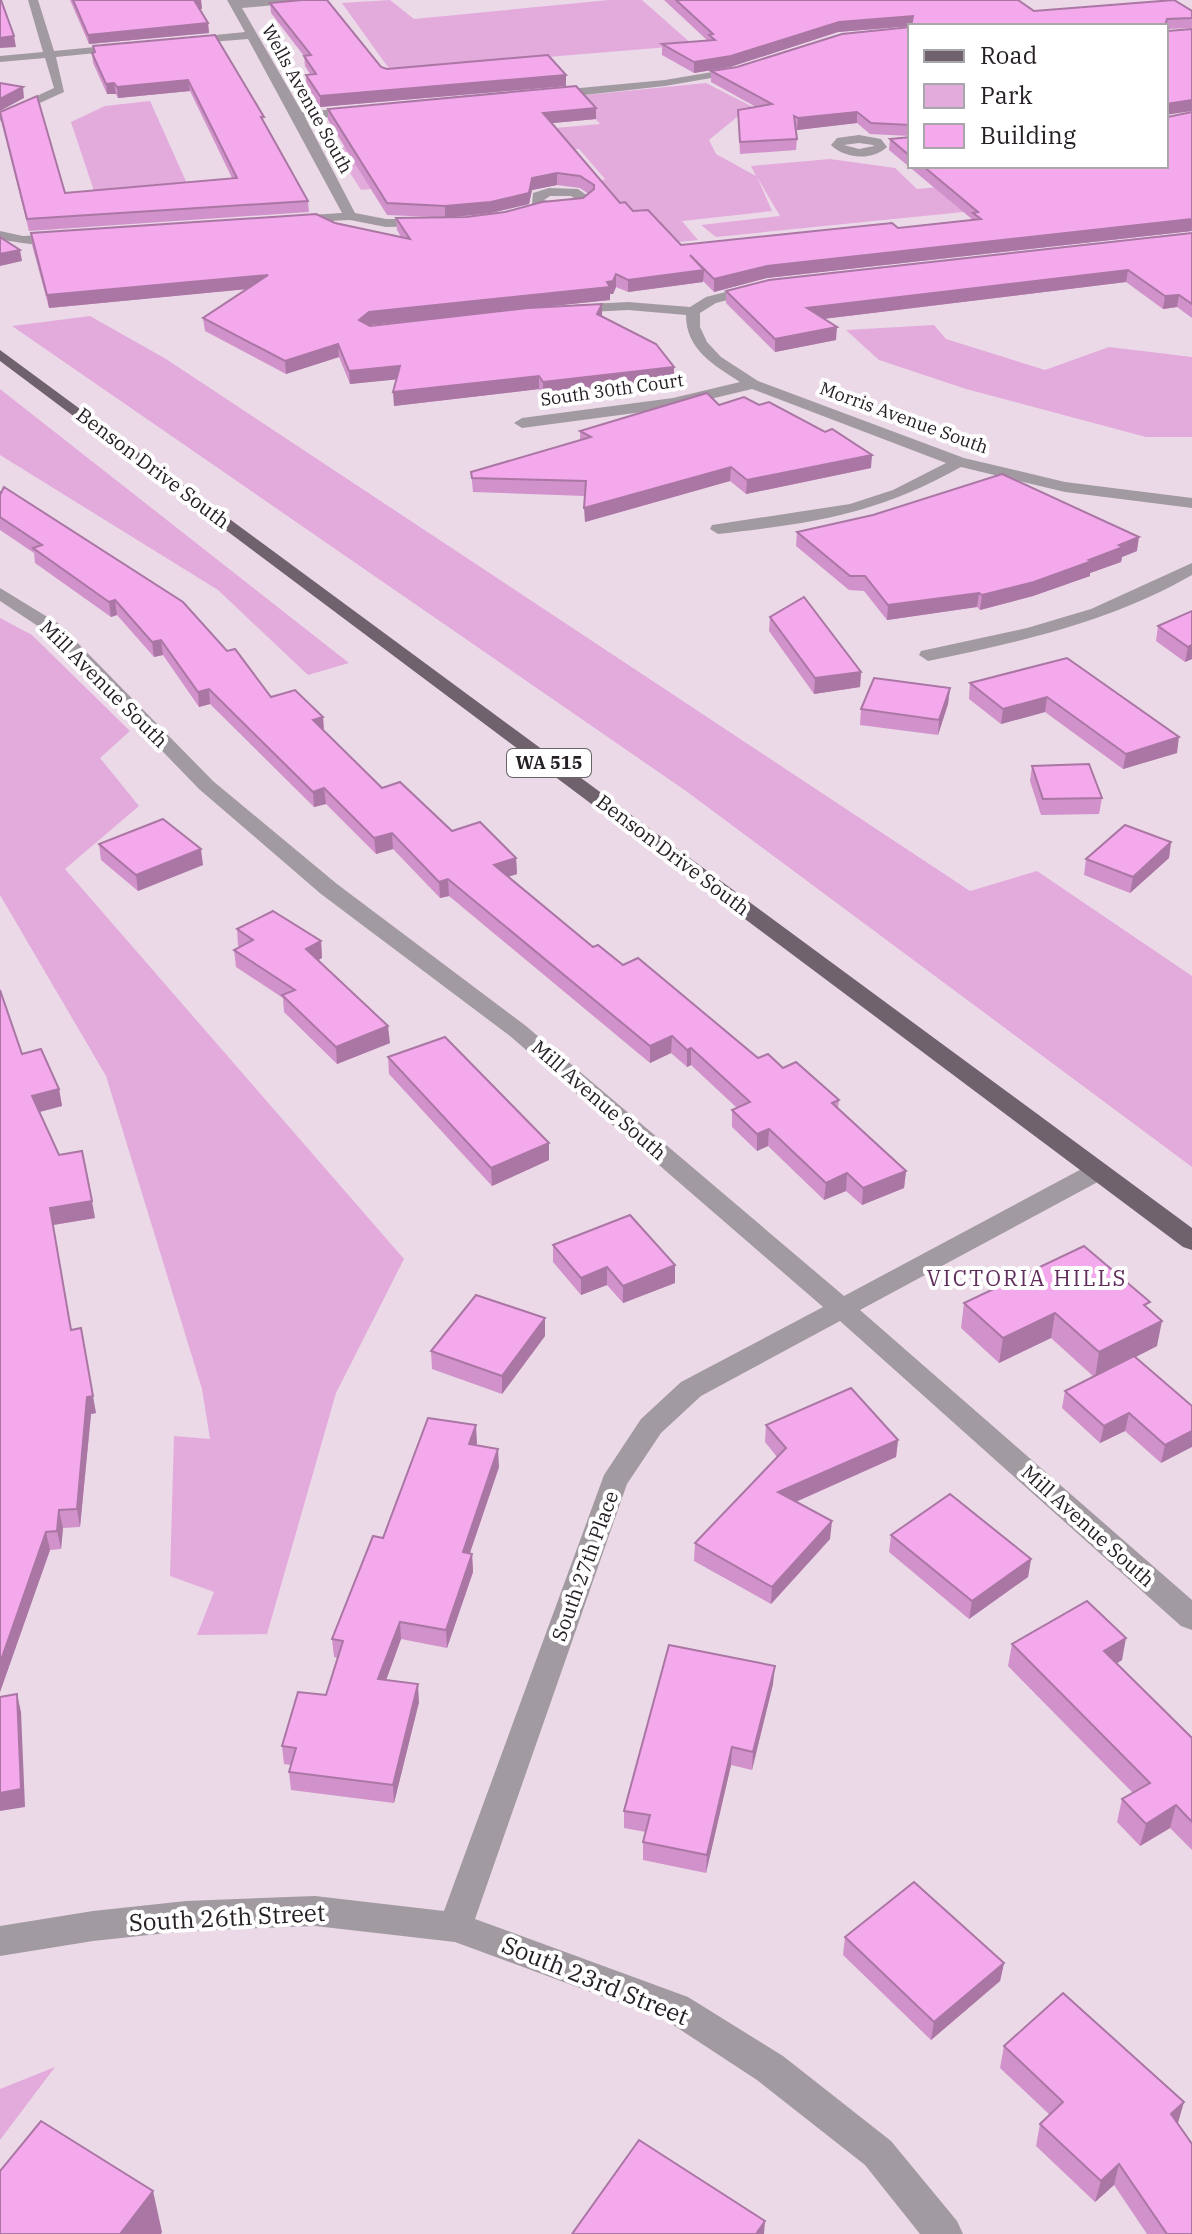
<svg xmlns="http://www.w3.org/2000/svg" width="1192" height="2234" font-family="'IBM Plex Serif',serif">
<rect width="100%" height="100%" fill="#ebd9e8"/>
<g fill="#e2abdc">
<path d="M390,0L414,19L609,0H642L693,45L390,70L342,3Z"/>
<path d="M706,83L753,107L794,99L806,104L737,117L709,140L716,154L756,176L751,166L830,159L895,168L917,189L1159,166L1192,189L716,237L701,225L780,216L757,177L772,211L682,221L698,240L669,243L598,204L595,194L580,188L605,179L579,149L481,158L453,181L361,190L334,148L600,124L576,96Z"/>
<path d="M150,101L189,188L96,197L71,122L105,106Z"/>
<path d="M90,316L166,359L970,891L1037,871L1192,976V1167L686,791L12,326Z"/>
<path d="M934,325L946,339L1045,370L1109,347L1192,357V437H1146L966,389L879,360L846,330Z"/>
<path d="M0,389L349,663L308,675L218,590L0,455Z"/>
<path d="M0,618L32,635L130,731L100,758L139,806L65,869L404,1259L336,1393L267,1634L197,1635L214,1592L170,1576L174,1436L210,1439L202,1389L106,1076L0,895Z"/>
<path d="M55,2067L0,2140V2089Z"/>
</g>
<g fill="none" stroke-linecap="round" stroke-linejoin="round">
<g fill="#a29aa1" fill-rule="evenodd">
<path d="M28,0H38L54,51L126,44L132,47L126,50L56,57L64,92L0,121V113L54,88L45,58L0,62V56L43,52Z"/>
<path d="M227,0H301L296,3L242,8L302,112L360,107L366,111L360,115L306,119L355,213L386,219H427L434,223L432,226L386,227L350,220L288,223L286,220L293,216L342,213L248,39L186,44L180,41L186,38L245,32Z"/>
<path d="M742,67L746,68V72L665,86L548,99L542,95L548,91L665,80Z"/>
<path d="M859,135L881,139L887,147C872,161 845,159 831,145L837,138ZM859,143L873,145L874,146L859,149L844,145Z"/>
<path d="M549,188L578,189L592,199C576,216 553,214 532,205L533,193ZM550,196H571L577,200L562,204L544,200Z"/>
<path d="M0,231L23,236L65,234L72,238C55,250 20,243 0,239Z"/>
<path d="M757,284L762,285V291L716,303L700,313V327L707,342L721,357L758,381L964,458L1065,482L1192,498V508L1065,492L961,467C875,515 814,523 718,534L710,529L712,525L850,504L893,490L946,463L752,389L673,408L522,428L514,423L522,418L673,398L740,382C714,365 686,350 686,315L628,310L571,313L564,309L571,305L628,302L690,307L706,297Z"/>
<path d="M1192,563V575C1110,622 1020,642 928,661L919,655L921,651L1027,628L1091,609Z"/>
<path d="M0,588L59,624L213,781L337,884L526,1026L844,1296L1089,1165H1107L1110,1171L1107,1177L860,1310L1192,1600V1630L1181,1626L840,1321L701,1396L661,1433L627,1484L475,1919L688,1997L783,2056L891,2141L957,2221L963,2234H920L865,2165L757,2080L664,2019L455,1942L315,1926L186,1931L93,1941L0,1956V1926L93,1911L186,1901L315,1896L444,1911L604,1475L641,1419L681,1382L823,1307L510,1036L321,894L199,789L47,632L0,601Z"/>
</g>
<path fill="#6f626d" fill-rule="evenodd" d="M0,350L1192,1228V1250L1183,1247L0,361Z"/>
</g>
<g fill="#d191ca" fill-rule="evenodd">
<path d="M70,0H201L202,9L199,10L208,23L209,33L89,44Z"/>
<path d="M664,0H1018L1034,11H1192V28L1166,29V26H911L838,32L730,67L694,73L662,55V44L708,41Z"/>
<path d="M270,3L381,67L387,69L566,75V86L320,107L306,86V75L310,74L305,66L304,56L271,13Z"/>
<path d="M910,27V136L870,134L857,123L797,130L795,129L797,139L796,150L740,154L738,110L756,107L711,82V71L737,67Z"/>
<path d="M1192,29V231L767,278L714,292L703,281V282L628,292L616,287L613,294H610V300L529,308L602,316L674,380L543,395L539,389L394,406L396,379L350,384L339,357L286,374L205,331L203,318L246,289L49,308L32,245L31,233L335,223L401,237L397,230L396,218L433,217L387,215L328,120V109L596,119L552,123L620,203L681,245L898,228L973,220L889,150L890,139L910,137V166H1166L1168,117L1192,112L1168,31ZM557,185L580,188L589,194L583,198L505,212L466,217H453L491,213L529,204L532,190ZM520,309L369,326L370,325Z"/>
<path d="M215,35L308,201L309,212L29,231L0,117L65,193L232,178L190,91L118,98L116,94H107L93,63L92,53L94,52L93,46Z"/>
<path d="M1192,233V318L1177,307L1163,309L1126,282L823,319L836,340L775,352L726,303V291Z"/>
<path d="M719,405L871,468L746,494L730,481L585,522V496L473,492L471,472L580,441V431Z"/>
<path d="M0,492L227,651L271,697L323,717L324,731L382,788L452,831L516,858L517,874L508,877L593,947L623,965L758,1058L783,1068L839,1100L838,1109L906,1171L904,1188L862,1205L846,1191L824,1200L768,1146L757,1151L732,1127V1110L737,1108L691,1065L687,1067L671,1053L650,1063L449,896L440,898L393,849L376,854L326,804L314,807L210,704L199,707L163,655L154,657L117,615L111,617L35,563L34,553L0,530Z"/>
<path d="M797,532L1137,551L1122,557L1121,562L1090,573V576L1033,596L980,610L977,607L887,620L864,591L849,590L796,546Z"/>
<path d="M1192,611V659L1185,662L1156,641L1158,626Z"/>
<path d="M770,617L861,672L860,687L814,694L769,631Z"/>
<path d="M1067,658L1177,753L1123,769L1045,712L1001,724L969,699L970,683Z"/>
<path d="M950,688L948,704L938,735L860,725L861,709Z"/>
<path d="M1032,766L1102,798L1099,814L1041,815L1030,781Z"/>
<path d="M1171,842L1169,858L1130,893L1084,875L1086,859Z"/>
<path d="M99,844L203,865L138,891L101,860Z"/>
<path d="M237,929L321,941L322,958L318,960L390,1043L337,1064L284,1012L283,998L236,967L234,950L240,947L238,946Z"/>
<path d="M0,990L22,1054L59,1089L62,1106L40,1112L59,1155L95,1218L53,1225L71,1330L96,1413L91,1414L80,1527L63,1528L61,1549L50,1550L0,1692Z"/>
<path d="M388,1057L549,1143V1160L492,1186L389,1074Z"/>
<path d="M553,1245L675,1265V1283L623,1303L607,1285L581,1295L553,1262Z"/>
<path d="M964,1303L1149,1309L1157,1346L1135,1357L1192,1406L1161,1463L1125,1431L1100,1443L1062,1408L1065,1391L1094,1377L1051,1338L999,1363L961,1328Z"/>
<path d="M545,1318V1336L502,1394L432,1369L431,1351Z"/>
<path d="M476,1425V1445L499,1467L470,1553L472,1554L473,1572L447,1648L401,1639L386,1680L419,1702L394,1803L291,1790L289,1772L291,1765L284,1764L282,1746L326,1695L338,1658L334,1657L332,1639L383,1538Z"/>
<path d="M766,1425L898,1440L896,1457L796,1502L830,1539L771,1604L694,1561L695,1543L777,1457L765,1442Z"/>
<path d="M891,1535L1031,1559L1028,1577L969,1619L889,1552Z"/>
<path d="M1012,1644L1122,1660L1116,1664L1192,1738V1850L1170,1828L1140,1846L1117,1822L1122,1799L1133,1793L1008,1666Z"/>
<path d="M773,1684L752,1770L731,1765L706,1873L643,1860V1842L646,1832L624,1828V1811Z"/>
<path d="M845,1937L1004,1963L1000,1981L931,2040L843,1955Z"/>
<path d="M1004,2046L1178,2124L1192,2234H1147L1114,2185L1095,2202L1036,2146L1040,2124L1050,2115L1000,2068Z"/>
</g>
<g fill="#aa76a4">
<path d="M194,0H201L202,9L195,10Z"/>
<path d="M913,16L912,26L838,32L730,67L694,73V62L839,22Z"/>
<path d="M208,23L209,33L89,44L88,35Z"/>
<path d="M14,36L16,47L0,48V38Z"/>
<path d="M566,75V86L320,107V96Z"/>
<path d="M188,80L190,91L118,98L117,87Z"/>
<path d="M114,83L116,94H107L106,84Z"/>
<path d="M23,87L24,98L0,111V99Z"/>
<path d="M1192,100V111L1166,115V104Z"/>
<path d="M596,108V119L543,124V113Z"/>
<path d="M857,112V123L797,130L798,118Z"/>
<path d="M557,173V185L532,190L529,204L491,213L445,218V206L532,178Z"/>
<path d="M1192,219V231L767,278L714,292V279L767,266Z"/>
<path d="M20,250L22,261L0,266V254Z"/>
<path d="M704,270L703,282L628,292V280Z"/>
<path d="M1128,270L1126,282L806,321L807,308Z"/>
<path d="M616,274V287L613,294H610V300L370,325L360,333L359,320L369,312L607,282Z"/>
<path d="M268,275L269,287L49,308L47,295Z"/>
<path d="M1179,295L1177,307L1163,309L1165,296Z"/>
<path d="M602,304V316L597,314Z"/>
<path d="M837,327L836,340L775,352V339Z"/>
<path d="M338,344L339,357L286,374L285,361Z"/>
<path d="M400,366L401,379L350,384L349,371Z"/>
<path d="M674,367V380L543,395V382Z"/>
<path d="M539,376V389L394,406L393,392Z"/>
<path d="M872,455L871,468L746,494L747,480Z"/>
<path d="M731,467L730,481L585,522L584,508Z"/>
<path d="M1139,537L1137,551L1122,557L1121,562L1090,573V576L1033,596L980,610L982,595L1089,560Z"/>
<path d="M979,593L977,607L887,620L888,605Z"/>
<path d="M115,600L117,615L111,617L109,602Z"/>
<path d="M161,640L163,655L154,657L152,642Z"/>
<path d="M1192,645V659L1185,662L1188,647Z"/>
<path d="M861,672L860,687L814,694L815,678Z"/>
<path d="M950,688L948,704L938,735L939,720Z"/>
<path d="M209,689L210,704L199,707L198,692Z"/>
<path d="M1047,697L1045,712L1001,724L1003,709Z"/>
<path d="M323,717L324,733L313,720Z"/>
<path d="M1179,737L1177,753L1123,769L1126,754Z"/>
<path d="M324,788L326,804L314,807L313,792Z"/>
<path d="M392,833L393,849L376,854L374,838Z"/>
<path d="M1171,842L1169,858L1130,893L1133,877Z"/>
<path d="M201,849L203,865L138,891L136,875Z"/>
<path d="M516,858L517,874L494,881V865Z"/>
<path d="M448,879L449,896L440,898L439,882Z"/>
<path d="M321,941L322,958L308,966L306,949Z"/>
<path d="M388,1026L390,1043L337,1064L336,1047Z"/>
<path d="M672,1036L671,1053L650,1063V1046Z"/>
<path d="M691,1048V1065L687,1067V1050Z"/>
<path d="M59,1089L62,1106L35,1113L32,1096Z"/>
<path d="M769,1129L768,1146L757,1151V1134Z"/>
<path d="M549,1143V1160L492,1186L491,1168Z"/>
<path d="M906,1171L904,1188L862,1205L863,1188Z"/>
<path d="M847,1173L846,1191L824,1200L826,1183Z"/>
<path d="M92,1201L95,1218L53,1225L50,1208Z"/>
<path d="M675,1265V1283L623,1303V1286Z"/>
<path d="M607,1267V1285L581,1295V1278Z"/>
<path d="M1055,1313L1051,1338L999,1363L1003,1338Z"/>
<path d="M545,1318V1336L502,1394V1376Z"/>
<path d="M1162,1321L1157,1346L1095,1378L1099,1352Z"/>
<path d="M81,1328L96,1413L91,1414L80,1527L77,1509Z"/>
<path d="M1129,1413L1125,1431L1100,1443L1104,1426Z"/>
<path d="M476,1425L477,1443L470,1462L469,1444Z"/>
<path d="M1192,1431V1447L1161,1463L1165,1445Z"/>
<path d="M898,1440L896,1457L777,1510L778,1492Z"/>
<path d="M498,1449L499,1467L464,1570L463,1552Z"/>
<path d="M59,1510L63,1528L61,1549L57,1531Z"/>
<path d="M832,1521L830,1539L771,1604L772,1587Z"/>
<path d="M46,1532L50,1550L0,1692V1663Z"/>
<path d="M472,1554L473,1572L447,1648L446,1630Z"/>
<path d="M1031,1559L1028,1577L969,1619L972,1601Z"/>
<path d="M400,1622L401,1639L380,1697L378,1679Z"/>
<path d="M1126,1638L1122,1660L1099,1674L1104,1651Z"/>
<path d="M775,1666L773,1684L752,1770L753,1752Z"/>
<path d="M418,1684L419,1702L394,1803L393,1785Z"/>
<path d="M17,1694L21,1712L25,1807L0,1811V1793Z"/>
<path d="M732,1747L731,1765L706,1873L707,1855Z"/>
<path d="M1176,1805L1170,1828L1140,1846L1146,1824Z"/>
<path d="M1004,1963L1000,1981L931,2040L934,2022Z"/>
<path d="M1184,2102L1178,2123L1165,2136L1171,2114Z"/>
<path d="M1119,2164L1114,2185L1095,2202L1101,2181Z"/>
<path d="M153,2191L162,2232L161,2234H120Z"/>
<path d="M765,2221L764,2234H756Z"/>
</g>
<g fill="#f3a9eb" stroke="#aa76a4" stroke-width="2">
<path d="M0,0H1L14,36L0,38Z"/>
<path d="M73,0H200H194L208,23L88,35Z"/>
<path d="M302,0H327L381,67L387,69L548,55L566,75L320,96L306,75L316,74L304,56L311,55L270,3Z"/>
<path d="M676,0H1018L1034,11L1174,0L1192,11V18L1167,19L1165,26H911L913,16L839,22L731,56L694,62L662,44L715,40L709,35L713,34Z"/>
<path d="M910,27V125L871,123L857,112L798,118L794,116L797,139L740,142L738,110L772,104L711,71L737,67L842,34Z"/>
<path d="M1166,29L1168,31L1192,29V100L1166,104Z"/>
<path d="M215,35L264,117H261L308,201L27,219L0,112L37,96L65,193L237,178L188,80L117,87L114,83L106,84L92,53L95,52L93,46Z"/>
<path d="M0,83L23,87L0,99Z"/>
<path d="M576,86L596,108L543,113L620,203L625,202L633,211L648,210L681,245L892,223L898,228L981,219L973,213L978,212L923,166H1166V115L1168,117L1192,112V219L767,266L714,279L690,255L704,270L628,280L616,274L613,281L607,282L610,287L369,312L359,320L370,326L528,308L602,304L597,314L656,344L674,367L543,382L539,376L393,392L400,366L349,371L338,344L285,361L203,318L268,275L47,295L31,233L316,214L335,223L410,239L396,218L466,217L505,212L542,202L583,198L594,189V185L580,176L557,173L532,178L529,193L491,202L445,206L387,203L328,109Z"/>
<path d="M910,137V156L890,139Z"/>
<path d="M1192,233V304L1179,295L1165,296L1128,270L807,308L837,327L775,339L726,291L769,280Z"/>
<path d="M0,237L20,250L0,254Z"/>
<path d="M707,393L719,405L744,397L759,405L769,402L825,432L832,429L872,455L747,480L731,467L584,508L586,481L472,478L471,472L591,437L580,431Z"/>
<path d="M1002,474L1139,537L1119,545L1123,547L1089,560L1092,561L1034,582L982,595L979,593L888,605L865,576H850L797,532L873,515Z"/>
<path d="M4,487L183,602L227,651L235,649L271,697L295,690L323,717L313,720L382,788L400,782L452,831L480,822L516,858L494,865L593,947L598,945L623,965L638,958L758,1058L768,1054L783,1068L796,1062L839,1100L832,1103L906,1171L863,1188L847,1173L826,1183L769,1129L757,1134L732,1110L750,1102L691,1048L687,1050L672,1036L650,1046L448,879L439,882L392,833L374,838L324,788L313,792L209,689L198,692L161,640L152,642L115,600L109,602L33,548L42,545L0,517V492L1,493Z"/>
<path d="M804,597L861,672L815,678L770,617Z"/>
<path d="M1192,611V645L1188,647L1158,626Z"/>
<path d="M1067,658L1179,737L1126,754L1047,697L1003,709L970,683Z"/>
<path d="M874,678L950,688L939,720L861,709Z"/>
<path d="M1089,764L1102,798L1043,799L1032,766Z"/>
<path d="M163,819L201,849L136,875L99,844Z"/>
<path d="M1125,825L1171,842L1133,877L1086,859Z"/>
<path d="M273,911L321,941L306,949L388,1026L336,1047L282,995L295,990L234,950L253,940L237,929Z"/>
<path d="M0,990L22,1054L41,1049L59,1089L32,1096L59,1155L82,1151L92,1201L50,1208L71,1330L81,1328L93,1396L87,1397L77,1509L59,1510L57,1531L46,1532L0,1663Z"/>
<path d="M445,1037L549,1143L491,1168L388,1057Z"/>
<path d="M630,1215L675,1265L623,1286L607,1267L581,1278L553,1245Z"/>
<path d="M1084,1246L1150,1302L1144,1305L1162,1321L1099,1352L1055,1313L1003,1338L964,1303Z"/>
<path d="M476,1295L545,1318L502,1376L431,1351Z"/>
<path d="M1134,1356L1192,1406V1431L1165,1445L1129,1413L1104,1426L1065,1391Z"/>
<path d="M851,1388L898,1440L778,1492L832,1521L772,1587L695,1543L786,1448L766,1425Z"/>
<path d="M428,1418L476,1425L469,1444L498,1449L463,1552L472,1554L446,1630L400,1622L378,1679L418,1684L393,1785L289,1772L296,1748L282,1746L298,1692L326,1695L343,1641L332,1639L373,1536L383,1538Z"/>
<path d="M950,1494L1031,1559L972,1601L891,1535Z"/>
<path d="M1087,1601L1126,1638L1104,1651L1192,1738V1822L1176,1805L1146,1824L1122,1799L1150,1783L1012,1644Z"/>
<path d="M669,1645L775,1666L753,1752L732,1747L707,1855L643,1842L650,1815L624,1811Z"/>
<path d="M17,1694L21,1789L0,1793V1697Z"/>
<path d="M914,1882L1004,1963L934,2022L845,1937Z"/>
<path d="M1063,1993L1184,2102L1171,2114L1192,2144V2234H1167L1119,2164L1101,2181L1040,2124L1063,2102L1004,2046Z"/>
<path d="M41,2121L153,2191L120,2234H0V2171Z"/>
<path d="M639,2140L765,2221L756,2234H572Z"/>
</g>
<g text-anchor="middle" stroke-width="8" stroke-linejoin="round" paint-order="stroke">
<g font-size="18" fill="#262026" stroke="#fff">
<text transform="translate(307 99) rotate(61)" y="6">Wells Avenue South</text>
<text transform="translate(612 390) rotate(-8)" y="6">South 30th Court</text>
<text transform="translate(904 418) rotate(20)" y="6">Morris Avenue South</text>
</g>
<rect fill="#fff" stroke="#676367" stroke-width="2" x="507" y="749" width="84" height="28" rx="6"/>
<g font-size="18" font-weight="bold" fill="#262026">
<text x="549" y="769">WA 515</text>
</g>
<g font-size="20" fill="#262026" stroke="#fff">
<text transform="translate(153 468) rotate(37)" y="7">Benson Drive South</text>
<text transform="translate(104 684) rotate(45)" y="7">Mill Avenue South</text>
<text transform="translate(673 855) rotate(37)" y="7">Benson Drive South</text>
<text transform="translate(599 1100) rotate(41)" y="7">Mill Avenue South</text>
<text transform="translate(1088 1526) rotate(42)" y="7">Mill Avenue South</text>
<text transform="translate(585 1566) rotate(-70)" y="7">South 27th Place</text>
</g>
<g font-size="22" letter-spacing="2" fill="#612d5d" stroke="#fff">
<text x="1027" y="1286">VICTORIA HILLS</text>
</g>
<g font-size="24" fill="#262026" stroke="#fff">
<text transform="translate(227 1918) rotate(-3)" y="8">South 26th Street</text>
<text transform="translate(595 1981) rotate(22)" y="8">South 23rd Street</text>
</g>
</g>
<rect x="908" y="24" width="260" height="144" fill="#ffffff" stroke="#a8a6a8" stroke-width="2"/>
<rect x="924" y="50" width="40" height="12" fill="#6f626d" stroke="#a8a6a8" stroke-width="2"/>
<text x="980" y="64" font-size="24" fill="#262026">Road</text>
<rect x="924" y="84" width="40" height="24" fill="#e2abdc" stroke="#a8a6a8" stroke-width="2"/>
<text x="980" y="104" font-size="24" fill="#262026">Park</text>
<rect x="924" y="124" width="40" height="24" fill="#f3a9eb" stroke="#a8a6a8" stroke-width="2"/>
<text x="980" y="144" font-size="24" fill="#262026">Building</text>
</svg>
